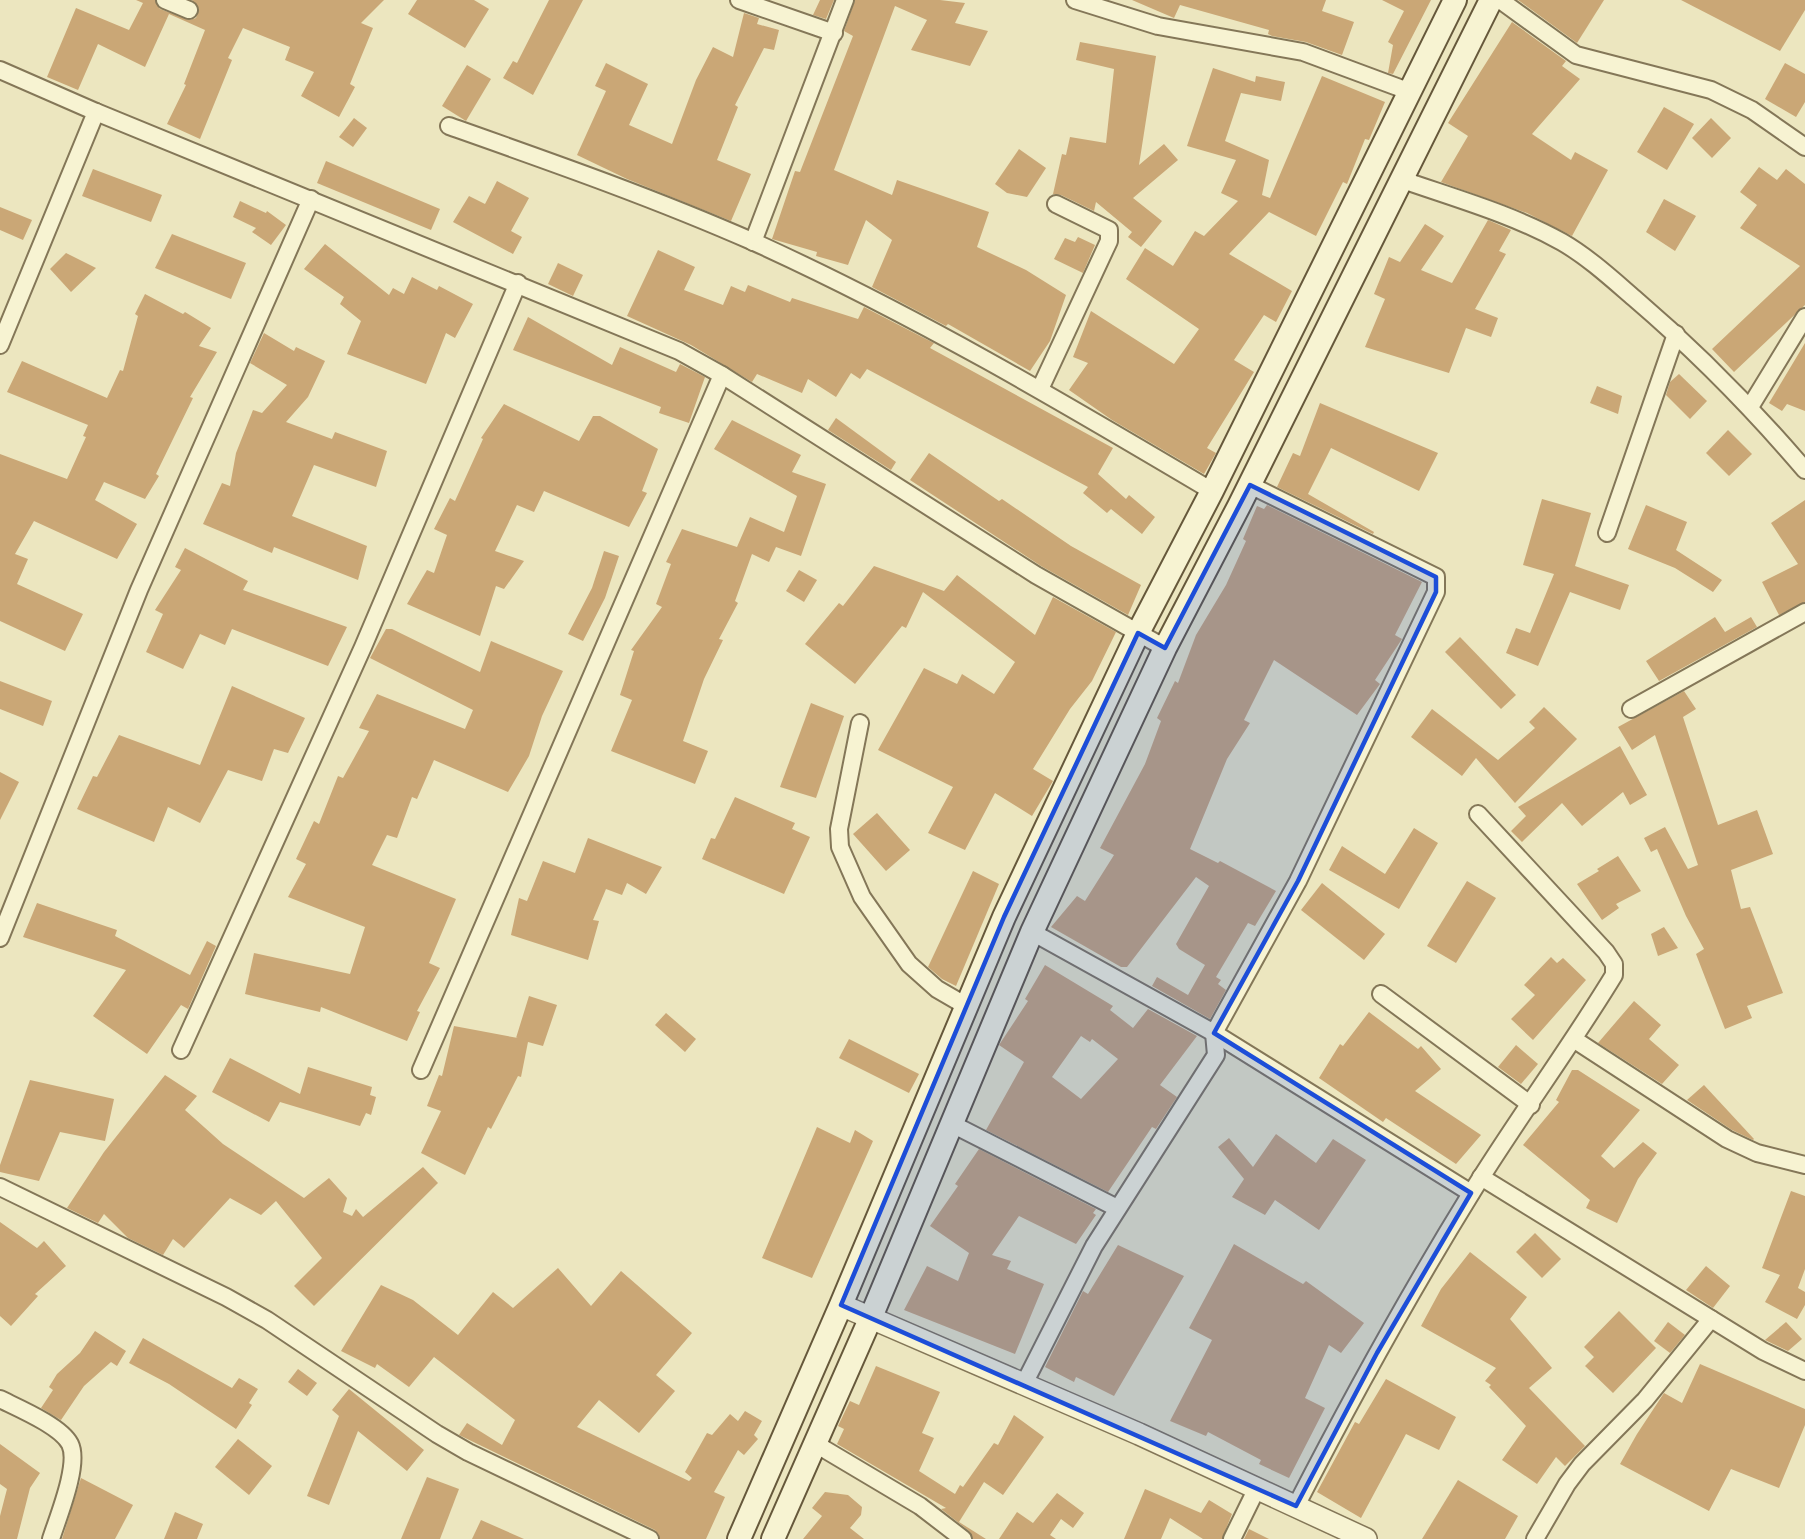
<svg xmlns="http://www.w3.org/2000/svg" width="1805" height="1539" font-family="'Source Serif 4',serif">
<rect width="100%" height="100%" fill="#ece6bf"/>
<g fill="#caa776" fill-rule="evenodd">
<path d="M136,0H155L160,9L190,20L196,18L199,9L192,0H384L361,23L373,28L350,84L355,87L339,117L301,96L314,72L285,60L290,47L243,28L228,58L232,60L200,139L167,124L186,85L184,84L205,30L169,14L145,67L98,44L78,90L47,77L76,8L129,30L143,3Z"/>
<path d="M417,0H474L489,9L465,48L408,14Z"/>
<path d="M549,0H583L533,95L503,78L513,61L517,63Z"/>
<path d="M820,0H834L826,19L813,15Z"/>
<path d="M855,0H940L965,3L955,23L988,31L970,66L911,50L927,20L895,6L834,170L892,195L897,180L989,212L977,247L1026,270L1066,295L1050,341L1030,371L948,324L946,326L872,287L892,240L866,220L848,265L816,256L817,252L772,239L795,171L800,172L853,36L844,31Z"/>
<path d="M1132,0H1326L1322,11L1354,22L1342,55L1306,42L1272,36L1268,34L1269,30L1180,5L1174,18Z"/>
<path d="M1382,0H1431L1393,74L1388,73L1393,45L1388,42L1404,11Z"/>
<path d="M1518,0H1604L1577,43Z"/>
<path d="M1681,0H1805V10L1780,51Z"/>
<path d="M744,13L759,18L757,24L779,30L774,50L764,48L735,105L738,107L717,160L751,174L731,221L627,179L577,155L606,91L595,86L606,63L648,84L629,125L672,144L696,80L713,47L733,57Z"/>
<path d="M1512,22L1566,61L1562,66L1580,79L1532,134L1571,160L1575,152L1608,170L1572,236L1527,213L1441,182L1468,136L1448,123Z"/>
<path d="M1080,42L1156,56L1139,165L1164,144L1178,160L1133,198L1162,221L1141,247L1128,237L1132,232L1096,202L1094,211L1061,195L1053,194L1062,154L1066,155L1070,137L1106,143L1114,69L1076,60Z"/>
<path d="M1785,63L1805,74V102L1796,117L1765,99Z"/>
<path d="M467,65L491,79L466,121L442,106Z"/>
<path d="M1213,68L1255,82L1256,76L1285,82L1281,101L1241,93L1225,141L1269,160L1262,195L1270,198L1322,76L1385,102L1369,140L1365,139L1347,184L1343,182L1316,236L1269,212L1229,254L1292,291L1276,322L1264,315L1234,360L1254,372L1207,448L1216,453L1204,474L1112,420L1069,390L1088,363L1073,357L1091,311L1174,364L1199,329L1126,279L1145,248L1173,266L1195,231L1204,236L1238,201L1221,193L1236,160L1187,146Z"/>
<path d="M1664,107L1694,124L1667,170L1637,152Z"/>
<path d="M354,118L367,128L353,147L339,137Z"/>
<path d="M1711,118L1731,138L1712,158L1692,138Z"/>
<path d="M1019,149L1046,168L1027,197L1007,193L995,184Z"/>
<path d="M326,161L440,209L431,230L317,183Z"/>
<path d="M1759,167L1777,180L1786,169L1805,184V305L1734,372L1712,349L1800,266L1740,228L1757,205L1740,192Z"/>
<path d="M93,169L162,195L151,222L82,196Z"/>
<path d="M497,181L529,198L511,231L522,237L513,254L453,222L469,196L485,204Z"/>
<path d="M1664,199L1696,216L1675,251L1646,232Z"/>
<path d="M240,201L266,213L267,211L286,225L271,245L252,232L256,228L233,217Z"/>
<path d="M0,207L32,220L23,240L0,230Z"/>
<path d="M1488,220L1511,230L1499,251L1506,254L1475,309L1498,318L1491,337L1466,328L1449,373L1365,347L1385,299L1374,294L1389,257L1400,262L1425,224L1444,236L1421,270L1452,283Z"/>
<path d="M172,234L246,263L231,299L155,268Z"/>
<path d="M1078,237L1095,245L1083,273L1054,259L1065,238L1075,242Z"/>
<path d="M325,244L389,295L393,288L404,294L412,277L437,290L439,286L473,304L455,338L446,333L426,384L347,354L361,321L340,304L344,297L304,269Z"/>
<path d="M658,250L695,267L684,290L723,305L731,286L745,292L748,285L790,302L792,298L858,319L864,307L924,338L934,343L930,348L1113,448L1098,474L1126,499L1129,495L1155,517L1142,534L1111,509L1107,513L1083,493L1088,487L867,369L860,379L851,373L836,397L808,379L802,393L757,374L752,382L691,345L627,316Z"/>
<path d="M66,253L96,268L71,292L50,269Z"/>
<path d="M558,263L583,275L573,296L548,284Z"/>
<path d="M145,294L183,314L185,312L211,328L199,346L217,352L190,397L193,398L156,474L159,476L145,499L104,482L95,500L137,524L117,559L34,521L15,554L28,559L17,584L83,614L65,651L0,621V454L67,479L86,437L83,436L88,425L7,392L22,361L107,398L120,370L123,371L138,316L135,314Z"/>
<path d="M528,317L612,365L620,347L676,372L680,364L705,377L689,423L659,413L661,407L513,350Z"/>
<path d="M264,333L294,351L296,347L325,361L308,397L286,422L332,439L335,432L387,451L376,487L314,465L292,516L367,546L358,580L274,547L272,553L203,524L222,483L230,486L236,453L253,410L262,413L287,385L250,363Z"/>
<path d="M1805,343V411L1787,404L1782,411L1769,403Z"/>
<path d="M1679,374L1707,401L1690,419L1666,395L1670,382Z"/>
<path d="M1597,386L1622,396L1618,414L1590,403Z"/>
<path d="M1320,403L1438,453L1419,491L1331,448L1308,494L1374,532L1373,534L1277,487L1293,453L1300,456Z"/>
<path d="M504,404L579,441L593,416H600L658,449L642,491L647,493L629,527L544,491L534,512L517,505L495,551L524,561L504,589L496,586L480,636L407,604L427,570L434,573L447,535L434,529L450,498L455,501L483,439L481,438Z"/>
<path d="M836,418L896,462L891,470L828,430Z"/>
<path d="M732,420L801,455L792,472L826,484L801,556L776,547L769,562L752,554L735,601L738,603L719,639L723,640L704,679L683,741L708,751L695,784L611,751L632,700L620,695L634,651L631,650L662,607L656,604L671,564L666,562L682,529L737,547L750,517L784,532L797,496L714,449Z"/>
<path d="M1728,430L1752,454L1729,476L1706,453Z"/>
<path d="M929,453L999,501L1002,499L1071,546L1141,585L1128,615L1041,566L910,480Z"/>
<path d="M1542,499L1591,513L1575,566L1629,585L1620,610L1570,592L1538,666L1506,653L1516,628L1530,633L1554,574L1523,565Z"/>
<path d="M1805,500V602L1779,615L1762,582L1798,564L1771,523Z"/>
<path d="M1267,505L1422,582L1395,635L1402,639L1375,680L1380,684L1357,715L1274,660L1244,720L1250,723L1227,759L1190,849L1218,863L1220,861L1276,891L1255,926L1248,923L1216,977L1221,980L1218,984L1226,990L1210,1019L1152,986L1157,977L1188,995L1205,965L1179,949L1176,944L1209,886L1196,877L1127,967H1121L1051,927L1077,896L1085,901L1114,855L1100,848L1145,764L1161,721L1157,718L1175,681L1178,683L1196,635L1226,585L1246,541L1243,539L1257,506L1264,509Z"/>
<path d="M1646,505L1687,522L1676,550L1722,580L1713,592L1675,568L1628,549Z"/>
<path d="M185,548L248,581L243,590L347,627L328,666L232,629L225,645L200,634L183,669L146,652L163,614L155,610L181,570L175,567Z"/>
<path d="M604,551L619,556L605,598L583,641L568,634L592,588Z"/>
<path d="M874,566L944,591L957,575L1035,635L1053,597L1116,632L1092,681L1070,709L1033,769L1053,781L1032,816L995,793L965,850L928,833L953,787L878,750L924,668L957,684L962,674L994,694L1015,662L923,592L906,628L902,626L855,684L805,644L839,603L843,606Z"/>
<path d="M799,570L817,580L804,602L786,591Z"/>
<path d="M1715,617L1725,632L1751,617L1757,627L1659,681L1646,661Z"/>
<path d="M386,629H392L480,672L491,641L563,671L542,716L529,756L508,792L434,760L417,799L412,797L397,838L387,835L372,865L456,899L429,963L440,968L417,1011L420,1012L407,1041L321,1007L320,1012L245,994L254,953L350,974L365,927L288,897L306,864L296,859L314,821L319,824L338,776L343,778L369,731L359,728L377,694L465,729L473,710L370,658Z"/>
<path d="M1460,637L1516,695L1501,709L1445,652Z"/>
<path d="M0,681L52,701L43,726L0,709Z"/>
<path d="M232,686L305,718L288,753L274,749L262,781L228,770L200,823L168,807L154,842L77,809L93,776L97,777L119,735L200,765Z"/>
<path d="M1684,691L1696,709L1683,717L1718,825L1757,810L1773,854L1731,870L1741,909L1750,907L1783,993L1747,1006L1752,1018L1725,1029L1696,954L1704,949L1686,916L1657,849L1651,852L1644,838L1665,827L1688,869L1698,865L1655,735L1632,750L1618,727Z"/>
<path d="M811,703L844,716L816,798L780,787Z"/>
<path d="M1544,707L1577,739L1515,803L1476,758L1462,776L1411,737L1432,709L1498,760L1535,728L1529,722Z"/>
<path d="M1620,746L1647,795L1630,805L1623,792L1582,826L1562,803L1522,842L1511,831L1526,816L1518,807Z"/>
<path d="M0,772L19,782L0,820Z"/>
<path d="M735,797L795,823L792,829L810,837L784,894L702,859L711,838L715,839Z"/>
<path d="M877,813L910,850L886,871L853,834Z"/>
<path d="M1414,828L1438,843L1399,909L1329,870L1342,846L1385,874Z"/>
<path d="M588,838L662,867L646,894L627,883L622,895L606,889L593,920L599,921L588,960L511,935L519,898L527,901L543,861L575,873Z"/>
<path d="M1618,856L1641,891L1616,904L1619,908L1602,920L1577,884L1599,871L1597,869Z"/>
<path d="M973,871L999,884L956,986L942,979L928,967Z"/>
<path d="M1467,881L1496,898L1456,963L1427,946Z"/>
<path d="M1322,883L1385,934L1364,960L1301,910Z"/>
<path d="M37,903L117,930L115,936L190,975L207,941L216,946L188,1009L181,1005L147,1054L93,1016L126,970L23,937Z"/>
<path d="M1664,927L1678,948L1658,956L1651,934Z"/>
<path d="M1551,957L1557,963L1563,958L1586,980L1533,1040L1511,1019L1535,995L1524,985Z"/>
<path d="M1045,965L1113,1006L1110,1010L1133,1028L1148,1009L1197,1036L1160,1085L1177,1097L1156,1129L1152,1127L1108,1192L986,1130L1024,1062L999,1045L1028,1001L1025,999ZM1081,1036L1090,1042L1092,1039L1118,1059L1081,1099L1052,1077Z"/>
<path d="M529,996L557,1005L543,1046L528,1042L521,1077L518,1076L491,1129L488,1127L465,1175L421,1153L441,1111L427,1106L439,1075L442,1076L454,1026L518,1038H516Z"/>
<path d="M1634,1001L1661,1025L1649,1039L1679,1065L1662,1084L1598,1043Z"/>
<path d="M1369,1012L1418,1049L1421,1046L1441,1069L1415,1091L1481,1135L1456,1164L1386,1118L1383,1122L1319,1078L1340,1044L1343,1046Z"/>
<path d="M666,1013L696,1039L685,1052L655,1025Z"/>
<path d="M849,1039L919,1074L909,1093L839,1058Z"/>
<path d="M1516,1045L1538,1064L1521,1084L1498,1067Z"/>
<path d="M230,1058L300,1094L308,1067L372,1087L370,1095L376,1097L371,1115L366,1113L360,1126L280,1102L269,1122L212,1092Z"/>
<path d="M1572,1070H1578L1640,1110L1601,1156L1614,1168L1643,1142L1657,1153L1638,1179L1617,1223L1586,1208L1590,1200L1523,1145L1559,1102L1556,1100Z"/>
<path d="M165,1075L197,1096L185,1110L223,1144L304,1198L329,1178L347,1198L343,1212L352,1216L356,1209L363,1217L423,1167L438,1183L314,1306L294,1286L322,1258L276,1201L261,1215L230,1198L184,1248L173,1239L163,1255L128,1238L104,1214L98,1223L67,1208L104,1152Z"/>
<path d="M30,1080L114,1099L105,1141L60,1132L39,1181L0,1172V1165Z"/>
<path d="M1704,1085L1754,1139L1753,1140L1732,1130L1687,1100Z"/>
<path d="M817,1127L850,1143L855,1130L873,1141L812,1278L762,1258Z"/>
<path d="M1276,1134L1316,1163L1333,1139L1366,1160L1319,1230L1275,1200L1265,1215L1232,1197L1244,1179L1218,1147L1229,1138L1253,1167Z"/>
<path d="M979,1149L1096,1209L1093,1213L1096,1215L1076,1244L1019,1216L992,1255L1011,1261L1007,1269L1044,1284L1015,1354L904,1310L927,1266L958,1281L969,1253L930,1226L958,1186L955,1184Z"/>
<path d="M1791,1191L1805,1196V1269L1798,1288L1805,1292V1305L1797,1319L1765,1302L1780,1275L1762,1268Z"/>
<path d="M0,1222L37,1248L44,1241L66,1266L35,1294L38,1296L11,1326L0,1316Z"/>
<path d="M1535,1233L1561,1259L1542,1278L1516,1252Z"/>
<path d="M1234,1244L1303,1284L1306,1281L1364,1323L1341,1353L1329,1345L1305,1398L1325,1408L1289,1478L1259,1464L1261,1460L1208,1432L1206,1436L1170,1421L1212,1340L1189,1328Z"/>
<path d="M1118,1245L1184,1276L1114,1396L1076,1377L1074,1382L1045,1367L1083,1291L1088,1294Z"/>
<path d="M1470,1252L1527,1297L1510,1319L1552,1368L1529,1388L1585,1446L1565,1466L1556,1457L1537,1484L1502,1460L1526,1426L1489,1387L1491,1385L1485,1381L1496,1368L1421,1326L1441,1289Z"/>
<path d="M1706,1266L1730,1286L1713,1308L1686,1290Z"/>
<path d="M558,1268L591,1306L621,1271L692,1333L656,1375L675,1391L639,1433L599,1400L577,1427L689,1481L692,1478L685,1472L707,1433L712,1435L730,1414L738,1421L745,1411L762,1421L754,1435L758,1439L744,1455L738,1450L714,1492L725,1497L706,1539H660L655,1530L459,1435L467,1423L502,1445L515,1420L434,1357L409,1387L377,1364L375,1368L341,1351L381,1285L413,1300L458,1335L493,1292L513,1308Z"/>
<path d="M1619,1311L1656,1348L1613,1393L1585,1366L1594,1357L1584,1347Z"/>
<path d="M1668,1322L1685,1335L1670,1353L1654,1341Z"/>
<path d="M1786,1322L1802,1339L1788,1351L1765,1340Z"/>
<path d="M95,1331L126,1351L117,1366L111,1362L84,1386L61,1420L41,1408L53,1390L49,1387L57,1374L80,1353Z"/>
<path d="M143,1338L232,1388L239,1378L258,1389L249,1403L252,1405L236,1429L169,1384L129,1363Z"/>
<path d="M1700,1364L1805,1409V1425L1779,1488L1731,1469L1709,1511L1620,1464L1637,1434L1664,1393L1682,1403Z"/>
<path d="M876,1366L940,1392L922,1433L934,1438L919,1471L955,1494L960,1485L963,1487L994,1443L998,1445L1014,1415L1044,1437L1003,1495L984,1482L959,1522L986,1539H973L969,1531L941,1509L946,1508L837,1444L844,1429L838,1426L850,1401L859,1405Z"/>
<path d="M298,1369L317,1383L307,1396L288,1382Z"/>
<path d="M1386,1379L1456,1417L1439,1450L1406,1434L1361,1518L1317,1492L1355,1422L1359,1424Z"/>
<path d="M349,1389L424,1450L407,1471L358,1431L329,1505L307,1496L339,1416L332,1410Z"/>
<path d="M238,1439L272,1466L249,1495L215,1467Z"/>
<path d="M0,1444L40,1473L30,1488L17,1539H0V1516L7,1489L0,1484Z"/>
<path d="M427,1477L459,1489L440,1539H401Z"/>
<path d="M81,1478L133,1505L115,1539H62Z"/>
<path d="M1458,1480L1518,1516L1505,1539H1422Z"/>
<path d="M1145,1489L1201,1513L1209,1500L1232,1514L1222,1539H1203L1170,1518L1161,1539H1124Z"/>
<path d="M825,1492L848,1495L862,1507L861,1515L850,1528L864,1539H803L822,1516L812,1508Z"/>
<path d="M1057,1493L1084,1513L1073,1528L1061,1519L1050,1535L1056,1539H999L1017,1512L1033,1523Z"/>
<path d="M175,1512L203,1524L197,1539H164Z"/>
<path d="M481,1520L524,1539H472Z"/>
<path d="M1249,1529L1269,1539H1244Z"/>
</g>
<g fill="none" stroke-linecap="round" stroke-linejoin="round">
<g stroke="#847758" stroke-width="20">
<g id="minor">
<path d="M165,0L189,10"/>
<path d="M739,0L834,33"/>
<path d="M1075,0L1158,26L1303,52L1408,91"/>
<path d="M1500,0L1576,55L1711,90L1752,110L1805,147"/>
<path d="M0,70L96,112L679,351L722,375L1036,575L1165,648"/>
<path d="M449,126C551,162 654,198 754,242C913,314 1062,402 1212,491"/>
<path d="M1400,179C1454,198 1512,214 1562,242C1588,257 1612,279 1634,298C1696,351 1752,408 1805,470"/>
<path d="M753,242L845,0"/>
<path d="M0,345L96,112"/>
<path d="M1040,389L1109,241V230L1056,204"/>
<path d="M1750,407L1805,317"/>
<path d="M1607,533L1676,334"/>
<path d="M1631,709L1805,612"/>
<path d="M860,723L839,829L840,847L862,897L909,964L937,989L968,1007"/>
<path d="M1032,932L1214,1033L1471,1193"/>
<path d="M0,938L139,590L311,199"/>
<path d="M1381,994L1531,1105"/>
<path d="M1575,1040L1727,1139L1757,1153L1805,1165"/>
<path d="M181,1050L363,647L518,283"/>
<path d="M421,1070L722,375"/>
<path d="M952,1124L1117,1208"/>
<path d="M1481,1177L1763,1351L1805,1371"/>
<path d="M0,1187L226,1297L267,1320L437,1434L468,1452L650,1539"/>
<path d="M1024,1384L1094,1246L1216,1055L1214,1033L1298,881L1436,592V577L1250,485"/>
<path d="M0,1399C18,1408 61,1426 70,1444C80,1464 58,1517 51,1539"/>
<path d="M814,1443L920,1506L963,1539"/>
<path d="M1296,1506C1351,1399 1409,1294 1472,1192C1517,1119 1569,1049 1614,975V964L1606,952L1478,814"/>
<path d="M1232,1539L1257,1488"/>
<path d="M1535,1539L1567,1484L1582,1464L1645,1400L1711,1319"/>
</g>
</g>
<g stroke="#847758" stroke-width="24">
<path id="tertiary" d="M841,1305L1139,1434L1366,1539"/>
</g>
<g stroke="#66583b" stroke-width="26">
<g id="secondary">
<path d="M739,1539L841,1305L1004,917L1138,633L1212,491L1455,0"/>
<path d="M773,1539L871,1317L1032,932L1165,648L1239,506L1491,0"/>
</g>
</g>
<use href="#minor" stroke="#f7f3d2" stroke-width="16"/>
<use href="#tertiary" stroke="#f7f3d2" stroke-width="21"/>
<use href="#secondary" stroke="#f7f3d2" stroke-width="22"/>
</g>
<path fill="#1d4ed8" fill-opacity="0.2" stroke="#1d4ed8" stroke-width="4.5" stroke-linejoin="round" d="M1250,485L1436,577V592L1298,881L1214,1033L1471,1193L1377,1353L1296,1506L841,1305L1004,917L1138,633L1165,648Z"/>
</svg>
